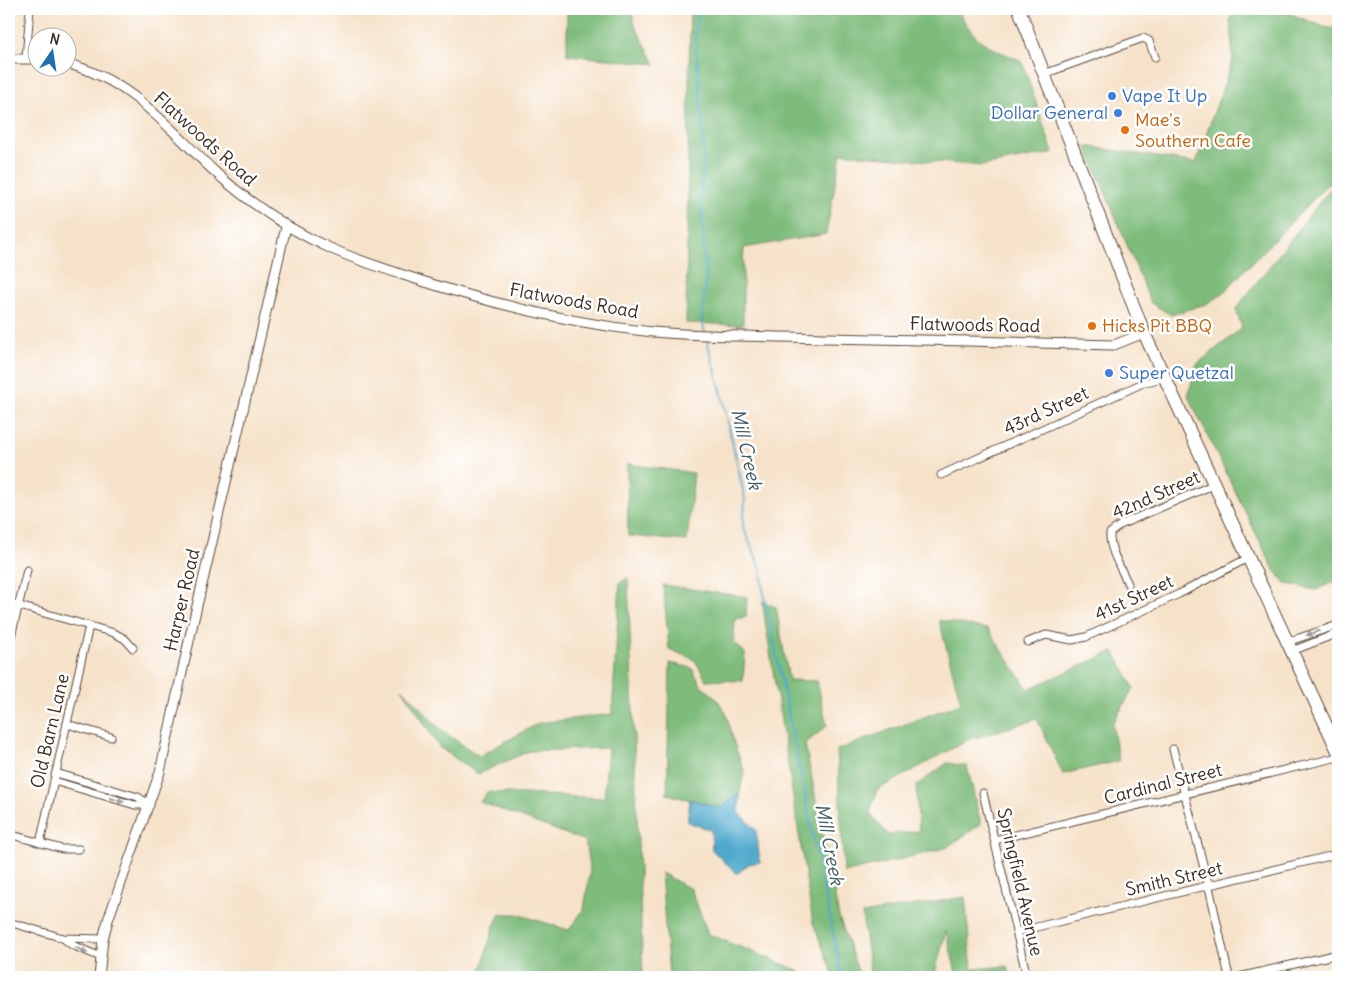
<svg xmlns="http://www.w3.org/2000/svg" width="1347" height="986" font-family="Delius,sans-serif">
<rect width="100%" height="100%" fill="#fff"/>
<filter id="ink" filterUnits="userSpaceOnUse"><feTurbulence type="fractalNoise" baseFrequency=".02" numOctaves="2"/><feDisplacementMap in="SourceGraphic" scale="10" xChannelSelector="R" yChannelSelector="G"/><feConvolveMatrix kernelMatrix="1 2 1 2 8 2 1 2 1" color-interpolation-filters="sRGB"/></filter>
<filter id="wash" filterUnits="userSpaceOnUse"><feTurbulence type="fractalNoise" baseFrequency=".0096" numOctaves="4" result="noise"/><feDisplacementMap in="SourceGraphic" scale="20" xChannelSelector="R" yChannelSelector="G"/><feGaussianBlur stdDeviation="1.12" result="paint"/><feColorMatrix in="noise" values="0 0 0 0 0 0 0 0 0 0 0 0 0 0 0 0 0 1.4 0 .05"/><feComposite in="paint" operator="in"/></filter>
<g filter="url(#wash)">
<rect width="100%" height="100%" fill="#f6e2c9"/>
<g fill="#7ebc7c" stroke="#5c734d">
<path d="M567,9H631L635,25L655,64L567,55Z"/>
<path d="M690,9H961L960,14C977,45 992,48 1022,61L1053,153L982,166L841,153L826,234L744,248L743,262V325L686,323Z"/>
<path d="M1243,9H1278L1327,28H1338V184L1329,183L1221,295L1209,303L1171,315L1151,303L1086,146L1196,163L1233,59L1230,18Z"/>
<path d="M1330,189L1338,190V580L1316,590L1286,584L1274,570L1188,396L1196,365L1242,328L1236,309Z"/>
<path d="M627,464L694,473L687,541L628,536Z"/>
<path d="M628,578L643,977H479L494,926L500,914H517L569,930L584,909L590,872L585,841L480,802L487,792L604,798L608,748L529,751L478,774L439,747L402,688L441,730L479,756L539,723L612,714L620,582Z"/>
<path d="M663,585L747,597L746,617L735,619L734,642L745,653L743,681L706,680L695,660L669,649Z"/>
<path d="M762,601L776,607L789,680L817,681L827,726L805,744L839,917L860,977H834L813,923Z"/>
<path d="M939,620L988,629L1028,689L1114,651L1134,688L1112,724L1119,761L1063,774L1037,719L968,740L877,790L870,813L888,835L919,831L916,786L947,763L967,766L981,824L946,848L844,873L837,750L961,703Z"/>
<path d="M670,663L692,668L701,685L717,699L726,713L734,743L744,770L740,793L721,808L667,794Z"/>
<path d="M661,873L691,889L708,934L795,969L807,977H669Z"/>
<path d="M965,897L972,969L1008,966L1010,977H957L946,931L934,977H875L870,974L862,914Z"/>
</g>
<path fill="#4fa9cc" stroke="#456a75" d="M740,793L739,812L756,830L760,862L749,864L737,874L712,850L711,830L687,822L690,799L721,808Z"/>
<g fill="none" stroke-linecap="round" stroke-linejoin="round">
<g stroke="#4fa9cc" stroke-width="2">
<path d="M699,9L695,32L704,144L701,200L706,275L702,322L705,333"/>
<path d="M706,337L721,391L745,499L743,527L761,569L763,589L842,977"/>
</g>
</g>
</g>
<g filter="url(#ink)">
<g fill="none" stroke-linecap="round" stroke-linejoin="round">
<g stroke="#574638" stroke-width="9">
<g id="street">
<path d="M26,58L30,9"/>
<path d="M1044,74L1143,38L1149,41L1155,57"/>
<path d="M941,475L1143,383L1165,377"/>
<path d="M1128,584C1121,568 1109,550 1110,533L1122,524L1215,484"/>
<path d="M9,603L114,633L125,639L133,648"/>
<path d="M1028,642L1046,635L1072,640L1086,637L1179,594L1248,558"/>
<path d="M1287,642L1338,625"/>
<path d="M9,645L27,570"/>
<path d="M1292,651L1338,633"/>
<path d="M67,724L111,737"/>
<path d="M1173,749L1209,887L1229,977"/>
<path d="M54,781L135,805H150L138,797L56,773"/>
<path d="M983,793L1027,977"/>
<path d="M9,834L62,849H79"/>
<path d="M995,840L1338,757"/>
<path d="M40,843L89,626"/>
<path d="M9,922L63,938L103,939"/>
<path d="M1016,932L1338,854"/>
<path d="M63,938L72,945L101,957"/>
<path d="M1239,977L1338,954"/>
</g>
</g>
<g stroke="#574638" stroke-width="11">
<g id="secondary">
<path d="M9,59H38"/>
<path d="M68,64C130,79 170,130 215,172C251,204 288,230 332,249C361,262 392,271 422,281C497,305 574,324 653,332C710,337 769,336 827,338C923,340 1018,342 1114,345L1144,333"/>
<path d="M99,977L103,939L108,920L160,772L193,623L286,227"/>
</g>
</g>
<g stroke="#574638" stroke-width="14">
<path id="highway" d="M1019,9L1144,333L1338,751"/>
</g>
<use href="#street" stroke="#fff" stroke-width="7"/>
<use href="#secondary" stroke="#fff" stroke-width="9"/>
<use href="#highway" stroke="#fff" stroke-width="12"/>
</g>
<defs><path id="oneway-solid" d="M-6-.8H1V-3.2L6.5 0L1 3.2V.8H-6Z" transform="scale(1.25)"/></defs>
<g fill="#a79f9a">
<use href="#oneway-solid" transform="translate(1313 633) rotate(161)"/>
<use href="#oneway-solid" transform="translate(117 800) rotate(17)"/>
<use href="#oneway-solid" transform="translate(81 950) rotate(25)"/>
</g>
</g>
<g fill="#3f7fe0" stroke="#fff" stroke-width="2">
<circle cx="1112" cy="96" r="5"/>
<circle cx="1118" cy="113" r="5"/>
<circle cx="1109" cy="373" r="5"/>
</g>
<g fill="#e8710a" stroke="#fff" stroke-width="2">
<circle cx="1125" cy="130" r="5"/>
<circle cx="1092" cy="326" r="5"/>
</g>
<g text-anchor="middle" stroke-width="5" stroke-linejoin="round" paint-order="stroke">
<g font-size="18" fill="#366cbe" stroke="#fff" text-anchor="start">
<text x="1122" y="102">Vape It Up</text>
<text x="1108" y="119" text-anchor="end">Dollar General</text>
<text x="1119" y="379">Super Quetzal</text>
</g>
<g font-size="18" fill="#c56008" stroke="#fff" text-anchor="start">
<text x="1135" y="126">Mae's<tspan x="1135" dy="21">Southern Cafe</tspan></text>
<text x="1102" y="332">Hicks Pit BBQ</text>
</g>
<g font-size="18" fill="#3b2a1e" stroke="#fff">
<text transform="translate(205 139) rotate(42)" y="6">Flatwoods Road</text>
<text transform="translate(574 301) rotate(10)" y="6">Flatwoods Road</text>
<text transform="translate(975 325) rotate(1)" y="6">Flatwoods Road</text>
<text transform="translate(1046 411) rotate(-25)" y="6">43rd Street</text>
<text transform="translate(1156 495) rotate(-24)" y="6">42nd Street</text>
<text transform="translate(1134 598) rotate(-25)" y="6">41st Street</text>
<text transform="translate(182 600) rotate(-77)" y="6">Harper Road</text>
<text transform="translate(50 731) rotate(-77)" y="6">Old Barn Lane</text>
<text transform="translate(1163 784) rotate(-14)" y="6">Cardinal Street</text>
<text transform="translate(1174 879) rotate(-13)" y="6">Smith Street</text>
<text transform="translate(1020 882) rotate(77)" y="6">Springfield Avenue</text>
</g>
<g font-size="19" font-style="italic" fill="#435d64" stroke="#fff">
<text transform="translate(747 449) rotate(77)" y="7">Mill Creek</text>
<text transform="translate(830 844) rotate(79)" y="7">Mill Creek</text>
</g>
</g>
<rect width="1347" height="986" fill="none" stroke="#fff" stroke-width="30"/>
<g transform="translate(52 52) rotate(13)"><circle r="24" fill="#ffffff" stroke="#b1aaa5"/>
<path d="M0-4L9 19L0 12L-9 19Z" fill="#1f6fb2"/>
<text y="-8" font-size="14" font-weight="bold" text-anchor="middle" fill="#3b2a1e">N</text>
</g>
</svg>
